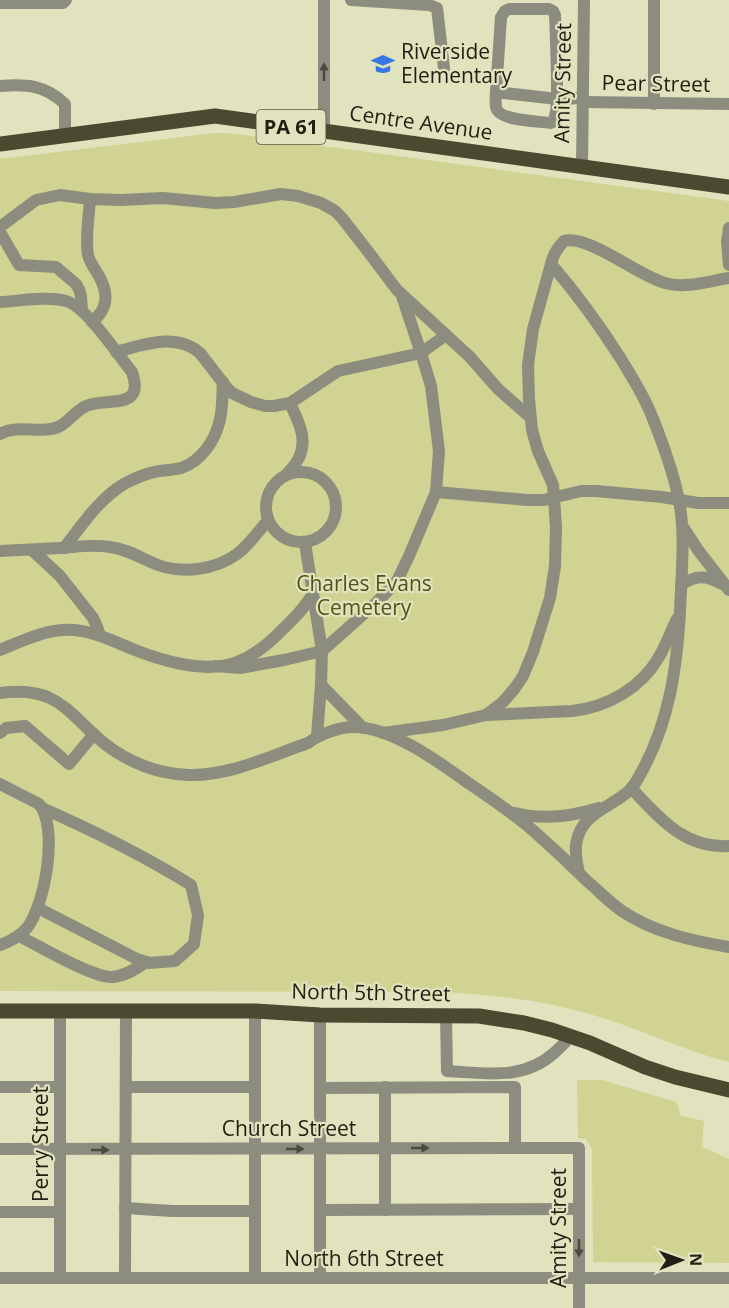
<svg xmlns="http://www.w3.org/2000/svg" width="729" height="1308" font-family="'Open Sans',sans-serif">
<rect width="100%" height="100%" fill="#e0e3be"/>
<g fill="#d0d391">
<path d="M214,133H229L729,201V1062C689,1052 651,1034 612,1021C556,1002 496,994 437,992L0,991V159Z"/>
<path d="M577,1080H602L676,1102L681,1116L704,1121L702,1147L729,1159V1263L593,1262L592,1149L586,1139L578,1138Z"/>
</g>
<g fill="none" stroke-linecap="round" stroke-linejoin="round">
<g stroke="#8c8d7e" stroke-width="12">
<path d="M351,0L429,5L437,8L444,68"/>
<path d="M0,3H63L66,0"/>
<path d="M0,86C27,84 45,85 65,104V136"/>
<path d="M496,92L501,17L505,11L509,9H549L553,11L555,15C556,40 557,64 557,88C557,99 558,112 553,122L550,123C538,121 498,121 496,107C495,102 496,96 496,92L557,99L582,98"/>
<path d="M583,102L729,104"/>
<path d="M654,104V0"/>
<path d="M324,131V0"/>
<path d="M582,167L584,0"/>
<path d="M90,199C89,216 85,239 88,255C90,263 95,269 99,276C109,294 108,309 92,322"/>
<path d="M0,227L36,200L60,195L90,199L121,200L163,198L215,203L234,202L281,194L298,196L321,203L335,211L342,218L370,254L397,290L470,357L498,389L530,417"/>
<path d="M729,228L727,242L729,265"/>
<path d="M0,232L19,265L56,267L76,284L79,289L81,296L82,310"/>
<path d="M402,296L421,353L446,335"/>
<path d="M0,302C20,301 46,296 66,301C86,306 118,355 132,372C146,412 104,397 86,406C73,412 66,427 51,429C34,432 16,425 0,434"/>
<path d="M116,352C144,345 175,332 200,353L227,388L232,393L251,402L265,406H274L290,403L338,371L421,353L431,386L439,451L436,492L409,556L397,581L376,603L322,651L284,660L240,668L216,666"/>
<circle cx="301" cy="507" r="35"/>
<path d="M287,474C290,470 294,467 296,463C310,442 299,423 290,403"/>
<path d="M436,492L527,500H544L581,491H596L662,497L698,503H729"/>
<path d="M683,527L698,550L729,590"/>
<path d="M305,543L322,651L321,685L317,736"/>
<path d="M64,548C82,525 99,499 124,484C135,478 147,473 159,471C166,470 174,470 181,468C202,461 216,439 220,419C223,407 222,394 223,382"/>
<path d="M32,550L60,576L93,618L97,627L100,636"/>
<path d="M0,551C20,550 40,549 60,548C77,547 94,544 110,547C128,549 142,559 158,565C183,574 215,570 237,554C249,545 258,532 268,520"/>
<path d="M681,585C696,575 705,575 722,584"/>
<path d="M0,650C24,640 48,628 74,630C96,632 115,642 135,650C163,661 207,674 237,662C253,656 266,646 278,634C288,624 308,606 313,592"/>
<path d="M321,685L363,728"/>
<path d="M0,693C58,685 67,713 105,744C129,763 159,774 189,775C230,776 270,756 308,743C320,734 339,727 354,727C390,727 436,760 464,780C489,797 515,814 537,834C554,849 571,865 587,881C599,891 609,902 622,911C653,932 692,941 729,947"/>
<path d="M486,715L503,702L515,688L523,676L533,652L550,598L555,566L556,527L553,485L538,451L532,430L529,399L528,365L533,329L551,264"/>
<path d="M0,733L6,728L25,726L69,764L94,734"/>
<path d="M383,733L443,725L486,715L572,711C608,707 641,688 659,657C666,645 671,631 677,619"/>
<path d="M0,784L39,804C59,827 45,905 27,928C19,937 11,941 0,945"/>
<path d="M631,788C660,818 684,849 729,846"/>
<path d="M515,813C542,820 573,816 599,808"/>
<path d="M579,873C577,864 575,855 576,845C580,812 612,808 631,789C635,784 638,779 641,773C669,723 677,668 680,611C681,584 684,551 682,525C681,501 674,477 666,454C660,437 654,419 646,403C639,388 630,374 621,359C600,326 577,294 551,264C553,255 557,248 564,241C588,234 638,276 665,283C685,289 709,281 729,278"/>
<path d="M38,908L137,959L149,963L175,961L194,944L198,915L191,885C143,855 94,831 42,808"/>
<path d="M19,936C39,946 93,978 112,977C125,976 136,969 146,962"/>
<path d="M60,1010V1278"/>
<path d="M446,1015L447,1071C485,1073 523,1081 554,1053C560,1048 565,1042 571,1036"/>
<path d="M0,1087H60"/>
<path d="M126,1087H255"/>
<path d="M385,1087V1210"/>
<path d="M320,1088L515,1087V1148"/>
<path d="M0,1149L579,1148V1308"/>
<path d="M125,1208L172,1211H255"/>
<path d="M320,1210L579,1209"/>
<path d="M0,1212H60"/>
<path d="M0,1278H729"/>
<path d="M125,1278L126,1010"/>
<path d="M255,1278V1011"/>
<path d="M320,1278V1015"/>
</g>
<g stroke="#494a30" stroke-width="15">
<path d="M0,144L215,116L729,187"/>
<path d="M0,1011H255L320,1015L479,1016L524,1023L552,1030L590,1043L645,1067L675,1077L729,1090"/>
</g>
</g>
<defs><path id="oneway-solid" d="M-6-.8H1V-3.2L6.5 0L1 3.2V.8H-6Z" transform="scale(1.5)"/></defs>
<g fill="#4b4b3d">
<use href="#oneway-solid" transform="translate(324 72) rotate(-90)"/>
<use href="#oneway-solid" transform="translate(420 1148)"/>
<use href="#oneway-solid" transform="translate(295 1149)"/>
<use href="#oneway-solid" transform="translate(100 1150)"/>
<use href="#oneway-solid" transform="translate(579 1248) rotate(90)"/>
</g>
<defs>
<g id="school-bare" transform="scale(1.8)"><path d="M0-5L7-2L0 1L-7-2ZM-4 1L0 2.5L4 1V4Q0 6-4 4Z" fill="#3675e3" stroke="#e0e3be" stroke-width="2.5" paint-order="stroke"/></g>
</defs>
<g fill-rule="evenodd">
<use href="#school-bare" x="383" y="64"/>
</g>
<g text-anchor="middle" stroke-width="4.5" stroke-linejoin="round" paint-order="stroke">
<rect fill="#e0e3be" stroke="#595a46" stroke-width="1.5" x="256.5" y="110" width="69" height="34" rx="4.5"/>
<g font-size="20" font-weight="bold" fill="#1f1f12">
<text x="291" y="134">PA 61</text>
</g>
<g font-size="21" fill="#1f1f12" stroke="#e0e3be" text-anchor="start">
<text x="401" y="59">Riverside<tspan x="401" dy="24">Elementary</tspan></text>
</g>
<g font-size="21" fill="#1f1f12" stroke="#e0e3be">
<text transform="translate(563 83) rotate(-89)" y="7">Amity Street</text>
<text transform="translate(656 84) rotate(1)" y="7">Pear Street</text>
<text transform="translate(421 123) rotate(8)" y="7">Centre Avenue</text>
<text transform="translate(371 993) rotate(1)" y="7">North 5th Street</text>
<text x="289" y="1136">Church Street</text>
<text transform="translate(41 1144) rotate(-90)" y="7">Perry Street</text>
<text transform="translate(559 1228) rotate(-90)" y="7">Amity Street</text>
<text x="364" y="1266">North 6th Street</text>
</g>
<g font-size="21" fill="#525415" stroke="#e0e3be">
<text x="364" y="591">Charles Evans<tspan x="364" dy="24">Cemetery</tspan></text>
</g>
</g>
<g transform="translate(681 1260) rotate(89)" stroke="#e0e3be" stroke-width="4.5" paint-order="stroke">
<path d="M0-4.5L10 22L0 15L-10 22Z" fill="#1f1f12"/>
<text y="-9" font-size="16" font-weight="bold" text-anchor="middle" fill="#1f1f12">N</text>
</g>
</svg>
